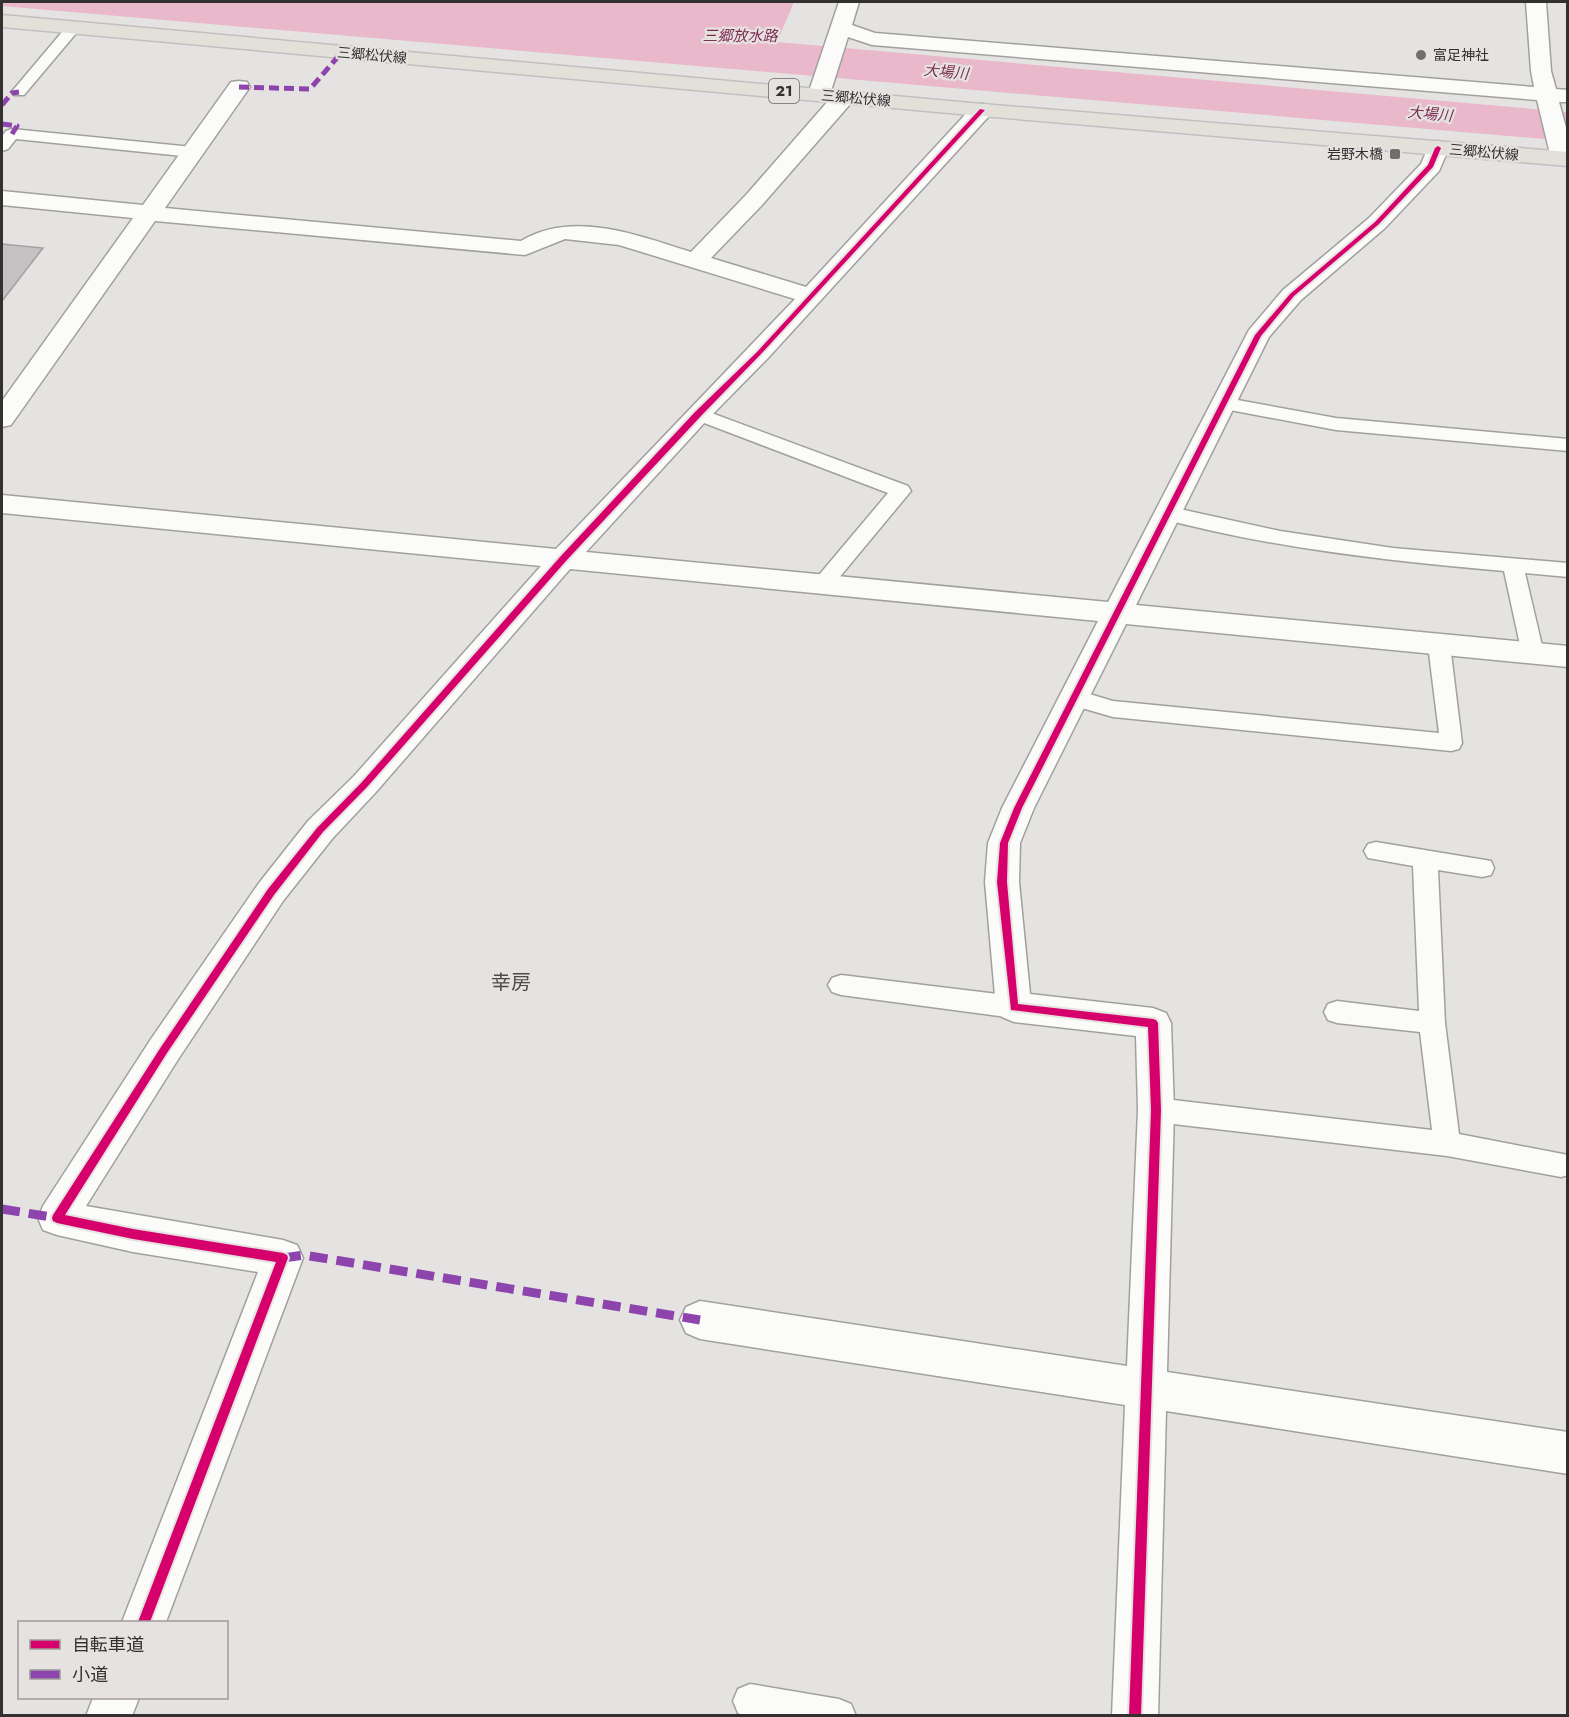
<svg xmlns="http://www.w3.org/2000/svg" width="1569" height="1717" font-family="Jost,'Noto Sans JP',sans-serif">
<rect width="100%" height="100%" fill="#e5e3e1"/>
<path fill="#e9b8cb" d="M2,2H794L777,42L1567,112V141L2,6Z"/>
<path fill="#c3c1c1" stroke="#a2a1a0" stroke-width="1.5" d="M2,244L43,248L2,301Z"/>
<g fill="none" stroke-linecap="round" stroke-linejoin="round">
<g stroke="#a1a09f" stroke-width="3">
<g id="lane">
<path d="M73,24L78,25L80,28L78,31L24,95H14L11,92L14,89L68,25Z"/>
<path d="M12,129L192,147L200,152L192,157L16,139L8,149L2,151V136L6,131Z"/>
<path d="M1221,397L1336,418L1568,439V451L1336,430L1214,407L1212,403L1214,399Z"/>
<path d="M698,408L908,486L911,491L828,591L821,593L814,591L811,586L814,581L888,493L691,418L688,414L691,410Z"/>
<path d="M1166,506L1280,531L1393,548L1568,563V577L1525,573L1544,654L1541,659L1533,662L1525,659L1522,654L1504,571C1388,561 1272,548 1159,518L1156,513L1159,508Z"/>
<path d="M1439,637L1447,640L1450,645L1462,743L1459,749L1451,751L1113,717L1068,704L1065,698L1068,692L1076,690L1113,701L1439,733L1428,645L1431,640Z"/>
<path d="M1376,842L1491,861L1494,868L1491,875L1482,877L1438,870L1445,1023L1459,1134L1568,1155V1175L1561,1177L1447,1156L1156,1122L1147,1118L1143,1110L1147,1102L1156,1098L1432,1130L1420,1032L1337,1023L1328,1020L1324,1012L1328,1004L1337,1001L1419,1011L1413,866L1368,858L1364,851L1368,844Z"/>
<path d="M841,975L1014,996L1023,999L1027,1007L1023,1015L1014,1018L841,995L832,992L828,985L832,978Z"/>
<path d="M750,1684L839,1699L851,1704L856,1716H745L738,1713L733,1701L738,1689Z"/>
</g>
</g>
<g stroke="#a1a09f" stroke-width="3">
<g id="street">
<path d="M839,2H859L852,25L875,33L1534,87L1531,71L1526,2H1546L1551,71L1556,89L1568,90V102H1559L1568,135V163H1554L1551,158L1537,100L872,45L848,37L830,94L827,99L819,100L811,99L808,94Z"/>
<path d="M239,81L247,82L250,87L165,208L521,241C573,210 637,235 691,252L746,195L836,92L844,91L852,92L855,97L852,102L762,205L711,258L806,287L974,105L982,104L990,105L993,110L990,115L768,358L707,420L586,552L1108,602L1249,330L1283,290L1369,218L1421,164L1430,143L1438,141L1446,143L1449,148L1439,171L1385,228L1301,300L1269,337L1136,605L1568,646V667L1126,624L1034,808L1020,843L1019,882L1030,994L1153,1008L1166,1013L1171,1023L1174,1110L1167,1372L1568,1432V1474L1166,1411L1158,1716H1112L1125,1405L700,1339L686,1333L680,1320L686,1307L700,1301L1127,1366L1138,1110L1136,1036L1014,1022L1002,1017L996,1007L985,882L988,843L1002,808L1098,621L570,569L376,792L332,839L283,901L177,1061L86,1206L283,1240L297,1245L303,1258L166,1622H122L258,1272L133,1252L57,1235L43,1230L38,1218L43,1206L151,1039L259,883L308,821L354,776L541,566L2,513V495L556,549L795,299L619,245L565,239L525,255L155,221L11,425L2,427V401L133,218L2,205V191L143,205L231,82Z"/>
<path d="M93,1698H139L132,1716H86Z"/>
</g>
</g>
<g stroke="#c1c0c0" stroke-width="3">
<path id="primary" d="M2,15L982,104L1568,152V166L982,116L2,27Z"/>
</g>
<use href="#lane" fill="#fbfbfa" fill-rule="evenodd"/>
<use href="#street" fill="#fbfbfa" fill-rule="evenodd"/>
<use href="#primary" fill="#e3e0d9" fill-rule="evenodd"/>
<g stroke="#8e44ad" stroke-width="5" stroke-dasharray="10 5" stroke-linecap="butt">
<path d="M239,87L310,89L342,52"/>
<path d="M2,105L12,93L19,92"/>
<path d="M2,124L17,126L12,134"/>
</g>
<g stroke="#8e44ad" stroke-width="9" stroke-dasharray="18 9" stroke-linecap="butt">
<path d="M2,1209L57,1218"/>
<path d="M283,1258L304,1255L700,1320"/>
</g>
<g stroke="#e6e2e0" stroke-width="4">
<g id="cycleway">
<path d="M980,109L985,110L761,354L701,416L566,561L368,786L323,832L274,895L167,1053L65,1215L133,1229L283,1253L287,1255L288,1258L150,1622H138L276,1262L133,1239L57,1223L53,1221L52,1218L53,1215L161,1047L268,889L317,828L362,782L560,557L695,412L757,352Z"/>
<path d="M1438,146L1441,148L1433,167L1379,224L1294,296L1261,336L1022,808L1008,843L1007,882L1018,1004L1153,1019L1156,1020L1158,1023L1161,1110L1141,1716H1129L1151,1110L1148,1027L1011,1010L997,882L1000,843L1014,808L1255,335L1290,294L1375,222L1428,165L1435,148Z"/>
</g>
</g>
<use href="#cycleway" fill="#d6006c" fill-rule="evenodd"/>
</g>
<g fill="#716f6e" stroke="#e6e2e0" stroke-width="2">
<circle cx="1421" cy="55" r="6"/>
<rect x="1389" y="148" width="12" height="12" rx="3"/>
</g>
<g text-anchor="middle" stroke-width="4.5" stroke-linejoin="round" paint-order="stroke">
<g font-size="14" fill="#323130" stroke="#e6e2e0">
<text transform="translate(372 55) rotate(5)" y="5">三郷松伏線</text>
<text transform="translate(856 98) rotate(5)" y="5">三郷松伏線</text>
<text transform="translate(1484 152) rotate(5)" y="5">三郷松伏線</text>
</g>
<g font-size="14" fill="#323130" stroke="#e6e2e0" text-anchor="start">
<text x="1433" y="60">富足神社</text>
<text x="1383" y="159" text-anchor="end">岩野木橋</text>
</g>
<g font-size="15" font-style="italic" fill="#7d2d53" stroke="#e6e2e0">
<text x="740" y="41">三郷放水路</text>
<text transform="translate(946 72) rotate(5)" y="5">大場川</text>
<text transform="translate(1430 114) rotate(5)" y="5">大場川</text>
</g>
<rect fill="#e6e2e0" stroke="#686665" stroke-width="1.5" x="769" y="79" width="30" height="24" rx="4.5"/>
<g font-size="15" font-weight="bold" fill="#323130">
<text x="784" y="96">21</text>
</g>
<g font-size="20" fill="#4d4a48" stroke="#e6e2e0">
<text x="511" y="989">幸房</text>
</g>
</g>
<rect width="1569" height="1717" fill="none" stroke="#323130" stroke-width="6"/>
<rect x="18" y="1621" width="210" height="78" fill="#e6e2e0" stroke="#9e9b9a" stroke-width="1.5"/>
<rect x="30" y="1640" width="30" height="9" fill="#d6006c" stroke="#9e9b9a" stroke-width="1.5"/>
<text x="72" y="1651" font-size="18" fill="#323130">自転車道</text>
<rect x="30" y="1670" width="30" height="9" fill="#8e44ad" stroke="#9e9b9a" stroke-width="1.5"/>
<text x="72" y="1681" font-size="18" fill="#323130">小道</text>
</svg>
